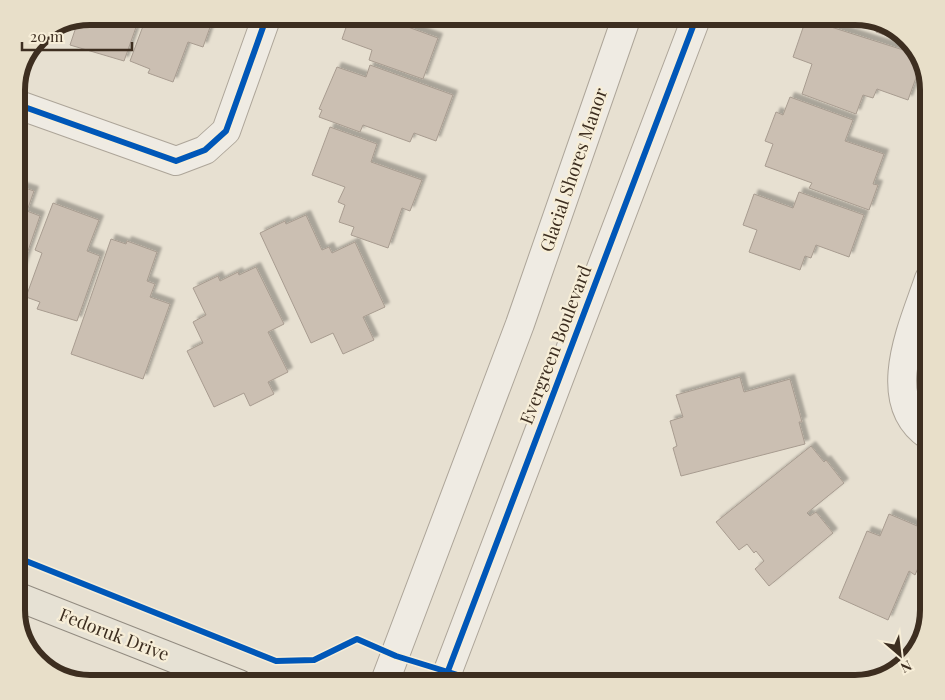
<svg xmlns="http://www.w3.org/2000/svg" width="945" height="700" font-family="'Playfair Display',serif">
<defs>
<filter id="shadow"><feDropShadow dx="4.5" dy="-4.5" stdDeviation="1" flood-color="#0004"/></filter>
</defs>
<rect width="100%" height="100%" fill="#e7e0d1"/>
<g fill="#cbbfb2" stroke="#a89c90" filter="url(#shadow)">
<path d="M90,16H140L124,61L70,45L78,21Z"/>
<path d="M150,16H214L203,47L188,42L173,82L148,73L150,69L130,61L146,18L149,19Z"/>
<path d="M350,16H411L408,27L438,38L423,79L369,60L372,50L342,39Z"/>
<path d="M841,16H855L900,32L910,44L876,32L877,29Z"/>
<path d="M806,19L919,55L922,61L908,100L877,89L873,98L863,95L856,114L802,94L812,64L793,57Z"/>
<path d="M370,65L453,95L436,141L414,133L410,142L363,125L360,132L319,117L322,110L319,109L337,67L366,77Z"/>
<path d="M790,97L853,120L845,141L884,154L873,184L878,185L869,210L809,188L812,183L765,166L773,144L765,141L776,112L783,115Z"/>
<path d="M330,127L377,144L371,162L422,180L410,211L402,208L388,248L351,235L354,227L339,222L345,205L338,202L345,187L312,175Z"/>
<path d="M16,185L34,191L27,211L40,216L19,277L16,276Z"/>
<path d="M799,192L864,215L849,257L816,245L811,258L805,256L800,270L749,252L757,230L743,225L754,194L793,208Z"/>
<path d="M53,203L99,220L87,251L100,256L77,321L37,309L40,302L26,297L42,253L35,250Z"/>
<path d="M306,215L322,250L329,247L332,253L355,242L385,307L363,317L374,340L343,354L333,333L311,343L260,233L285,221L286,224Z"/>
<path d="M111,239L126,244L127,241L157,252L147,281L155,284L150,297L170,304L143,379L71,354Z"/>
<path d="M256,267L284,324L268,332L288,372L268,382L274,394L250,406L244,393L214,407L187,351L203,343L193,322L206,315L193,288L218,276L220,281L238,272L239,275Z"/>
<path d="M740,377L744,392L790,379L802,422H799L805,444L681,476L673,448L677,446L670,421L683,417L676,395Z"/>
<path d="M811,446L824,462L826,460L844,483L807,513L810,516L816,512L833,533L769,586L755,569L764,561L756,551L754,553L747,544L739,550L716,522Z"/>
<path d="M889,514L929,531V543L915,575L909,571L888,620L839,598L867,531L880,536Z"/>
<path d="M929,592V610L921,632L917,631Z"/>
</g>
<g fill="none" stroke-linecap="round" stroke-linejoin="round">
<g stroke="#ada599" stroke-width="30">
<g id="minor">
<path d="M16,104L176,161L205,150L226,131L267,16"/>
<path d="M929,279C914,324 877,401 929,436"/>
<path d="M384,684L520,324L627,16"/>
<path d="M443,684L697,16"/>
</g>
</g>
<g stroke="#928b80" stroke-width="30">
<path id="major" d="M16,596L239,684"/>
</g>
<use href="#minor" stroke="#efebe3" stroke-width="28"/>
<use href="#major" stroke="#e6e1d4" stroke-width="28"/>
<g stroke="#f7eed8" stroke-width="9">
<g id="cycleway">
<path d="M16,104L176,161L205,150L226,131L267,16"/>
<path d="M16,557L276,661L314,660L357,639L396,656L474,680L475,684"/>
<path d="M443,684L697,16"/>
</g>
</g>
<use href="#cycleway" stroke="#0057b8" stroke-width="6"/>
</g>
<g text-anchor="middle" stroke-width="4.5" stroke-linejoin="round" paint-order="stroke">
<g font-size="18" fill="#3d2e20" stroke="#f7eed8">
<text transform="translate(574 170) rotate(-71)" y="6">Glacial Shores Manor</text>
<text transform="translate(556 345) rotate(-69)" y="6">Evergreen Boulevard</text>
<text transform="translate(114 635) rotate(21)" y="6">Fedoruk Drive</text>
</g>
</g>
<path d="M0 0H945V700H0ZM90 25H855A65 65 0 0 1 920 90V610A65 65 0 0 1 855 675H90A65 65 0 0 1 25 610V90A65 65 0 0 1 90 25Z" fill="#e8dfc9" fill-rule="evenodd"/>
<path fill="none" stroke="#3d2e20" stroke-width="6" d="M90 25H855A65 65 0 0 1 920 90V610A65 65 0 0 1 855 675H90A65 65 0 0 1 25 610V90A65 65 0 0 1 90 25Z"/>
<g transform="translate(900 655) rotate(152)" stroke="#f7eed8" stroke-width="4" paint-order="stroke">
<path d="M0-4L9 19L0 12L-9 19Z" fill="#3d2e20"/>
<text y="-8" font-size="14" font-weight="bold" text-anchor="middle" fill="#3d2e20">N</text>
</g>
<path d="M22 42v8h110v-8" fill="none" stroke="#3d2e20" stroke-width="2.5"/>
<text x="30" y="42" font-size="15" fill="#3d2e20" stroke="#f7eed8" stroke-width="4" paint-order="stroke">20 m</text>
</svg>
